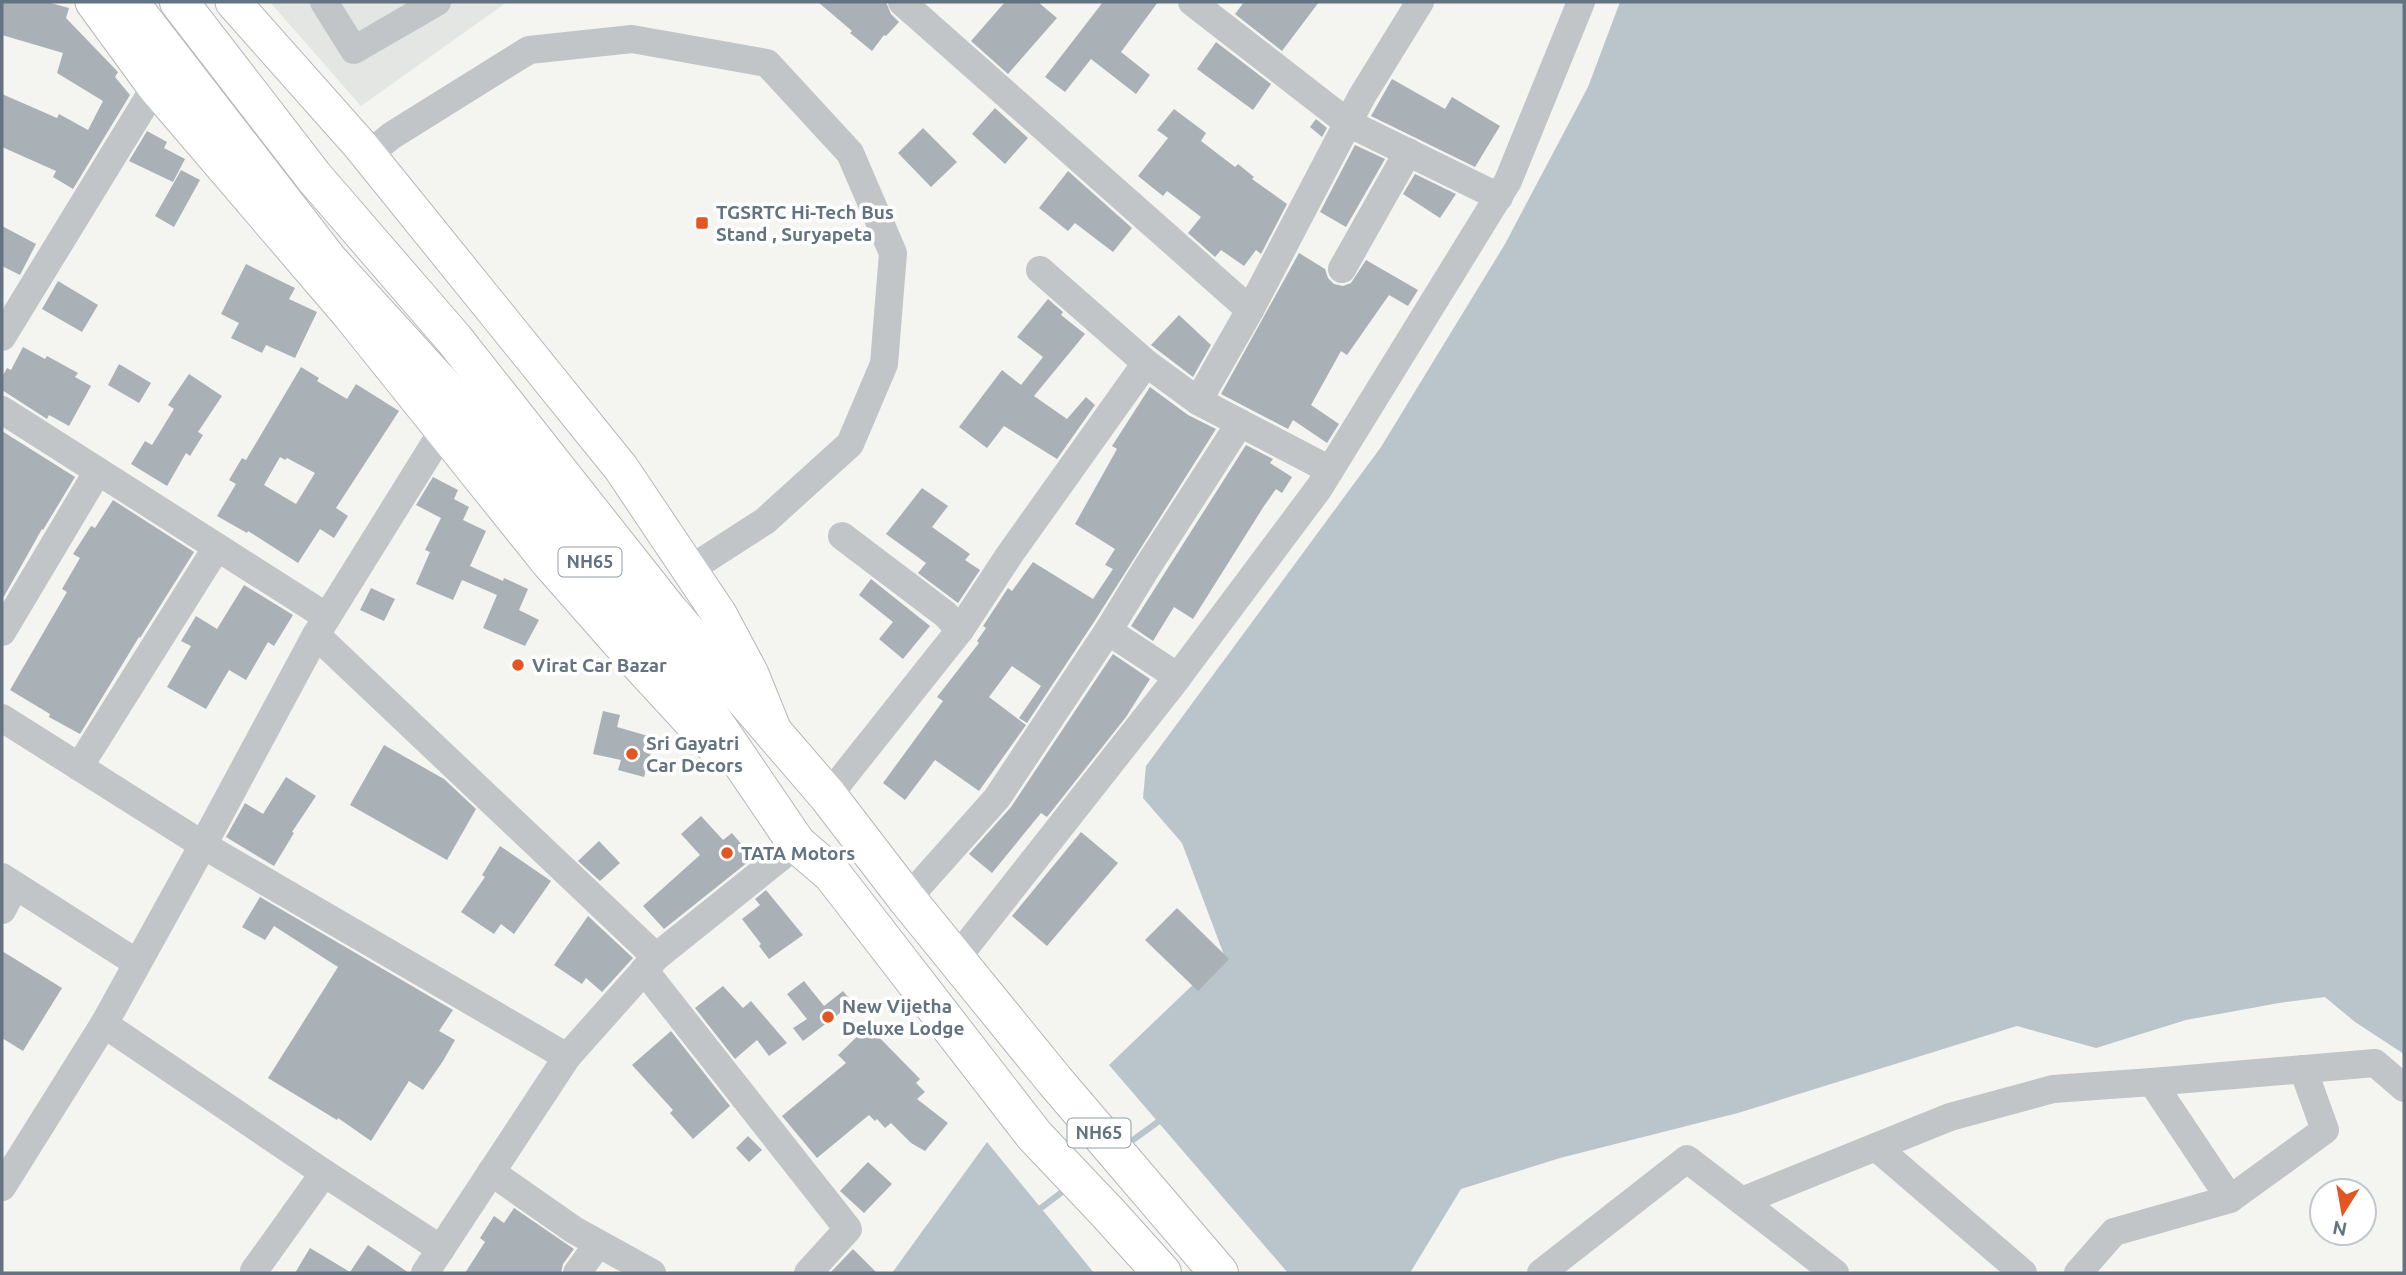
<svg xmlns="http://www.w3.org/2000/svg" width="2406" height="1275" font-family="Ubuntu,sans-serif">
<rect width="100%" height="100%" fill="#f4f4f0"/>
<path fill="#e4e6e4" d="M270,2H507L361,106Z"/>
<g fill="#bac5cb">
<path d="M1620,2H2404V1054L2355,1022L2325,997L2279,1003L2186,1020L2096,1048L2017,1026L1738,1113L1560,1158L1461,1189L1410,1273H1288L1109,1065L1224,955L1182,843L1143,798L1146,766L1381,447L1505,244L1588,87Z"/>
<path d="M987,1142L1094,1273H892Z"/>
</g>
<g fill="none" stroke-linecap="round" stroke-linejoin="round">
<g stroke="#bac5cb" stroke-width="6">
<path d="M1126,1145L1162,1119"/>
<path d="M1041,1208L1066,1189"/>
</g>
</g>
<g fill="#aab1b6" fill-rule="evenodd">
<path d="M2,2H47L69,8L66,18L118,72L115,77L130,95L73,189L53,177L56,171L2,147V94L57,118L59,114L88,130L103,101L57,73L63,53L2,35Z"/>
<path d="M818,2H886L891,14L899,22L886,36L884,35L872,51L850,33L852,31Z"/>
<path d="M1005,2H1038L1057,18L1008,74L971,41Z"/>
<path d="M1103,2H1158L1121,52L1150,75L1136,94L1091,59L1065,92L1045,77Z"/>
<path d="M1244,2H1319L1282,51L1235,14Z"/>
<path d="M1216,42L1271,84L1253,110L1197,69Z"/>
<path d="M1392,79L1445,109L1452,97L1500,126L1475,167L1371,116Z"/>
<path d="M995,108L1028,138L1005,164L972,134Z"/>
<path d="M1174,109L1206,133L1201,141L1235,167L1238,164L1254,177L1252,179L1287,204L1261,254L1256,250L1244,266L1221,250L1215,257L1188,233L1201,217L1167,191L1163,196L1138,176L1168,138L1157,130Z"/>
<path d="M1316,119L1327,128L1322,137L1310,127Z"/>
<path d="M923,128L957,162L931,187L898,153Z"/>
<path d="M147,131L167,142L164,148L185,159L173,182L129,161Z"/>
<path d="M1355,145L1385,159L1346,227L1320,212Z"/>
<path d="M181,170L200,180L174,227L155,216Z"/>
<path d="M1068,171L1132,228L1113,252L1075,223L1068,231L1039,208Z"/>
<path d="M1415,174L1456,194L1440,218L1403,194Z"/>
<path d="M2,226L36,244L20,275L2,266Z"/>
<path d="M1299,253L1325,269L1328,278L1334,284L1343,286L1351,283L1366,260L1418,290L1408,306L1389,295L1347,355L1341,351L1311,405L1339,424L1327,443L1293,420L1288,429L1221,394Z"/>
<path d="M246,264L295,288L289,299L317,312L295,358L266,345L262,353L231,338L239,323L221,314Z"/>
<path d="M58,281L98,305L82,332L42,309Z"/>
<path d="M1048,299L1063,312L1061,315L1085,334L1034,396L1067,419L1086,397L1095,405L1057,459L1004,426L987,448L959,427L1002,370L1021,385L1043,357L1017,337Z"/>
<path d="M1179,315L1211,345L1193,377L1151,345Z"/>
<path d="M23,347L45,359L47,356L78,373L75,377L91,386L69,426L49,415L47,419L2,390V377L7,368L11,370Z"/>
<path d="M119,364L151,383L139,403L108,385Z"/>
<path d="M301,367L319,378L317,381L347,399L356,384L399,411L336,508L348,516L334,538L320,529L298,563L248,531L247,533L217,516L236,484L229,480L242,458L246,460ZM280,457L285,460L287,458L315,473L296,504L264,485Z"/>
<path d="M189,374L222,396L198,432L203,435L190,456L186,453L167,486L131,464L145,441L152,445L174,409L168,405Z"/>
<path d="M1150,387L1188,415L1216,429L1094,622L1027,723L1019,718L1041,686L1012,666L989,697L1026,725L979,791L935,760L905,800L883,783L943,701L937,697L979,643L977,641L986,628L983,626L1008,588L1012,591L1033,562L1093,599L1113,569L1105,565L1115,549L1075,524L1117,449L1112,446Z"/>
<path d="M2,431L75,477L43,530L42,529L2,600Z"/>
<path d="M1246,445L1273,459L1270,463L1292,477L1282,493L1276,489L1264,506L1193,619L1174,607L1153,641L1131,626Z"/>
<path d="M433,477L458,490L454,499L469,507L463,520L486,531L470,566L503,581L504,578L528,589L519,610L539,620L525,646L483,628L497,595L462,580L453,600L416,584L430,552L425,550L441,518L416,505Z"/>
<path d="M922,488L948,506L932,527L970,554L965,560L980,570L958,603L918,573L926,563L886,534Z"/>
<path d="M113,500L194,552L140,638L139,637L80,734L49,717L50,714L10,690L67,592L62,589L80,558L73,554L91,526L95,528Z"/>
<path d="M871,579L930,626L903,659L879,639L893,622L859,595Z"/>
<path d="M244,585L293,615L274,646L268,642L246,680L229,670L206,709L167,687L191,646L181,641L196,616L217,629Z"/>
<path d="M371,588L395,599L384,621L360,610Z"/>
<path d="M1113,654L1150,679L1126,717L1047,817L1041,813L992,873L969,854L1011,807Z"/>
<path d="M603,711L620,715L617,727L655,738L644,777L618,770L621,760L593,754Z"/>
<path d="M384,745L444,779L476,809L447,860L350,805Z"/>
<path d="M286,777L316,796L292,832L294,833L274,866L226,837L245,803L263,814Z"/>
<path d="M701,816L723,840L732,833L753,858L664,929L643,906L700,855L681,834Z"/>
<path d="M1081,832L1118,863L1047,946L1012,916Z"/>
<path d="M599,841L620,863L600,881L578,861Z"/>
<path d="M500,846L551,881L514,934L501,924L494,934L461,912L485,877L482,875Z"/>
<path d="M766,890L803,935L769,959L759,946L761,944L742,919L760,905L755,899Z"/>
<path d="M260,897L453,1010L439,1031L455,1040L443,1061L423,1090L409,1081L371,1141L338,1118L337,1120L268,1078L338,967L274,926L265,940L242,927Z"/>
<path d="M1177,908L1229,959L1198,991L1145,940Z"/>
<path d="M588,916L633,958L602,992L586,978L582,984L554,965Z"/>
<path d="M2,951L62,988L23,1051L2,1038Z"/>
<path d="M804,981L824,1006L843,991L853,1003L803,1041L793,1028L807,1019L787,994Z"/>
<path d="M723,986L743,1008L751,1001L787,1043L769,1056L757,1040L735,1059L695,1008Z"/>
<path d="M868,1026L920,1079L916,1083L925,1092L917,1099L948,1123L925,1151L911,1143L891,1123L885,1128L877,1119L875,1121L869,1115L817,1158L782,1116L846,1063L838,1055Z"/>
<path d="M671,1031L730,1106L693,1139L670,1113L673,1110L632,1065Z"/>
<path d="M748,1136L762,1150L749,1162L736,1148Z"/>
<path d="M868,1162L892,1184L864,1213L840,1191Z"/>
<path d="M514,1208L574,1249L563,1264L561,1273H465L485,1242L480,1238L494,1216L504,1223Z"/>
<path d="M368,1245L409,1273H295L310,1248L350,1272Z"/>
<path d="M853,1249L877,1273H830Z"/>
</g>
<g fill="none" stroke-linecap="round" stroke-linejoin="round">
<g stroke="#b4b8bc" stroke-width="37">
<g id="major">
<path d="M93,2L155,87L350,315L549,563L638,664L720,753"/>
<path d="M233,2L360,145L621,468L719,614L751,674L772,726"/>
</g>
</g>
<g stroke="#b4b7ba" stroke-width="40">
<g id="highway">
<path d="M129,2L329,261L491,439L684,678L797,844L832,874L1034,1135L1108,1213L1162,1273"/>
<path d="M179,2L314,177L454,339L668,610L828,796L907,899L1055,1081L1219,1273"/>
</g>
</g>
<g stroke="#c1c5c8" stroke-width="28">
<path d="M324,2L354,50L437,2"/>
<path d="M902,2L1250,310"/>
<path d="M1192,2L1348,123L1499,197"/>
<path d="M368,155L391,136L529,50L632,39L767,63L850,153L893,253L884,364L850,444L765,521L689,570"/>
<path d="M1342,269L1408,152"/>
<path d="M1040,270L1146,363L1198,401L1330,470"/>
<path d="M2,337L155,87"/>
<path d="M1198,401L1250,310L1362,96L1420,2"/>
<path d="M2,410L327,617L442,432"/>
<path d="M842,536L945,614L960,630"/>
<path d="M327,617L316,635L656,957L567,1057L425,1273"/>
<path d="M1108,631L1146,569L1240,423"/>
<path d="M2,632L98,471"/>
<path d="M316,635L203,845L104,1024L324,1173L441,1249"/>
<path d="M2,718L203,845L567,1057"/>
<path d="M79,767L217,547"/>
<path d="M828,796L960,630L1010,554L1146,363"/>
<path d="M2,877L137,963"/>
<path d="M907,899L997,798L1108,631L1178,677"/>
<path d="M2,910L15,886"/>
<path d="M656,957L797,844"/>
<path d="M956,959L1171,686L1319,488L1508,181L1581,2"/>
<path d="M644,970L848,1229L808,1273"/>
<path d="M2152,1082L2375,1063L2404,1088"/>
<path d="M1876,1147L2023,1273"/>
<path d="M491,1172L574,1230L652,1273"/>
<path d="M2,1187L104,1024"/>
<path d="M2230,1199L2325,1130L2303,1069"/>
<path d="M1742,1201L1950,1117L2053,1089L2152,1082L2230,1199L2114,1232L2078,1273"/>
<path d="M256,1273L254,1271L324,1173"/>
<path d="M577,1273L598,1244"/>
<path d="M1541,1273L1687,1159L1835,1273"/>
</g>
<use href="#major" stroke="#fff" stroke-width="35"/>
<use href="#highway" stroke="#fff" stroke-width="38"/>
</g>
<g fill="#e35621" stroke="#fff" stroke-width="2.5">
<rect x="695" y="216" width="14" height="14" rx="3.5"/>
<circle cx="518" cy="665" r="7"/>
<circle cx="632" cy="754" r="7"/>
<circle cx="727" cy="853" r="7"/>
<circle cx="828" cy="1017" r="7"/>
</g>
<g text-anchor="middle" stroke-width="7" stroke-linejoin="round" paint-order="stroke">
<g fill="#fff" stroke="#929da7" stroke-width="2">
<rect x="558.5" y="547.5" width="63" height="29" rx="5"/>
<rect x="1067.5" y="1118.5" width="63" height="29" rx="5"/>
</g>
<g font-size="18" font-weight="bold" fill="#637381">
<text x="590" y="568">NH65</text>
<text x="1099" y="1139">NH65</text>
</g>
<g font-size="19" font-weight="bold" fill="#637381" stroke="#fff" text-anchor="start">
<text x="716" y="219">TGSRTC Hi-Tech Bus<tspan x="716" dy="22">Stand , Suryapeta</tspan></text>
<text x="532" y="672">Virat Car Bazar</text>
<text x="646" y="750">Sri Gayatri<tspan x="646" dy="22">Car Decors</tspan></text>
<text x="741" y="860">TATA Motors</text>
<text x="842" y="1013">New Vijetha<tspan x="842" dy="22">Deluxe Lodge</tspan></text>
</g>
</g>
<rect width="2406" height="1275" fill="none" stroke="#637381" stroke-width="7"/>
<g transform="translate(2343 1212) rotate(191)"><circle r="33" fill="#ffffff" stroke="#c1c7cd" stroke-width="2"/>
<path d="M0-5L12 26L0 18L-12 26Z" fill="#e35621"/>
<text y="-10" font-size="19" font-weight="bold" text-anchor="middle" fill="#637381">N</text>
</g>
</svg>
